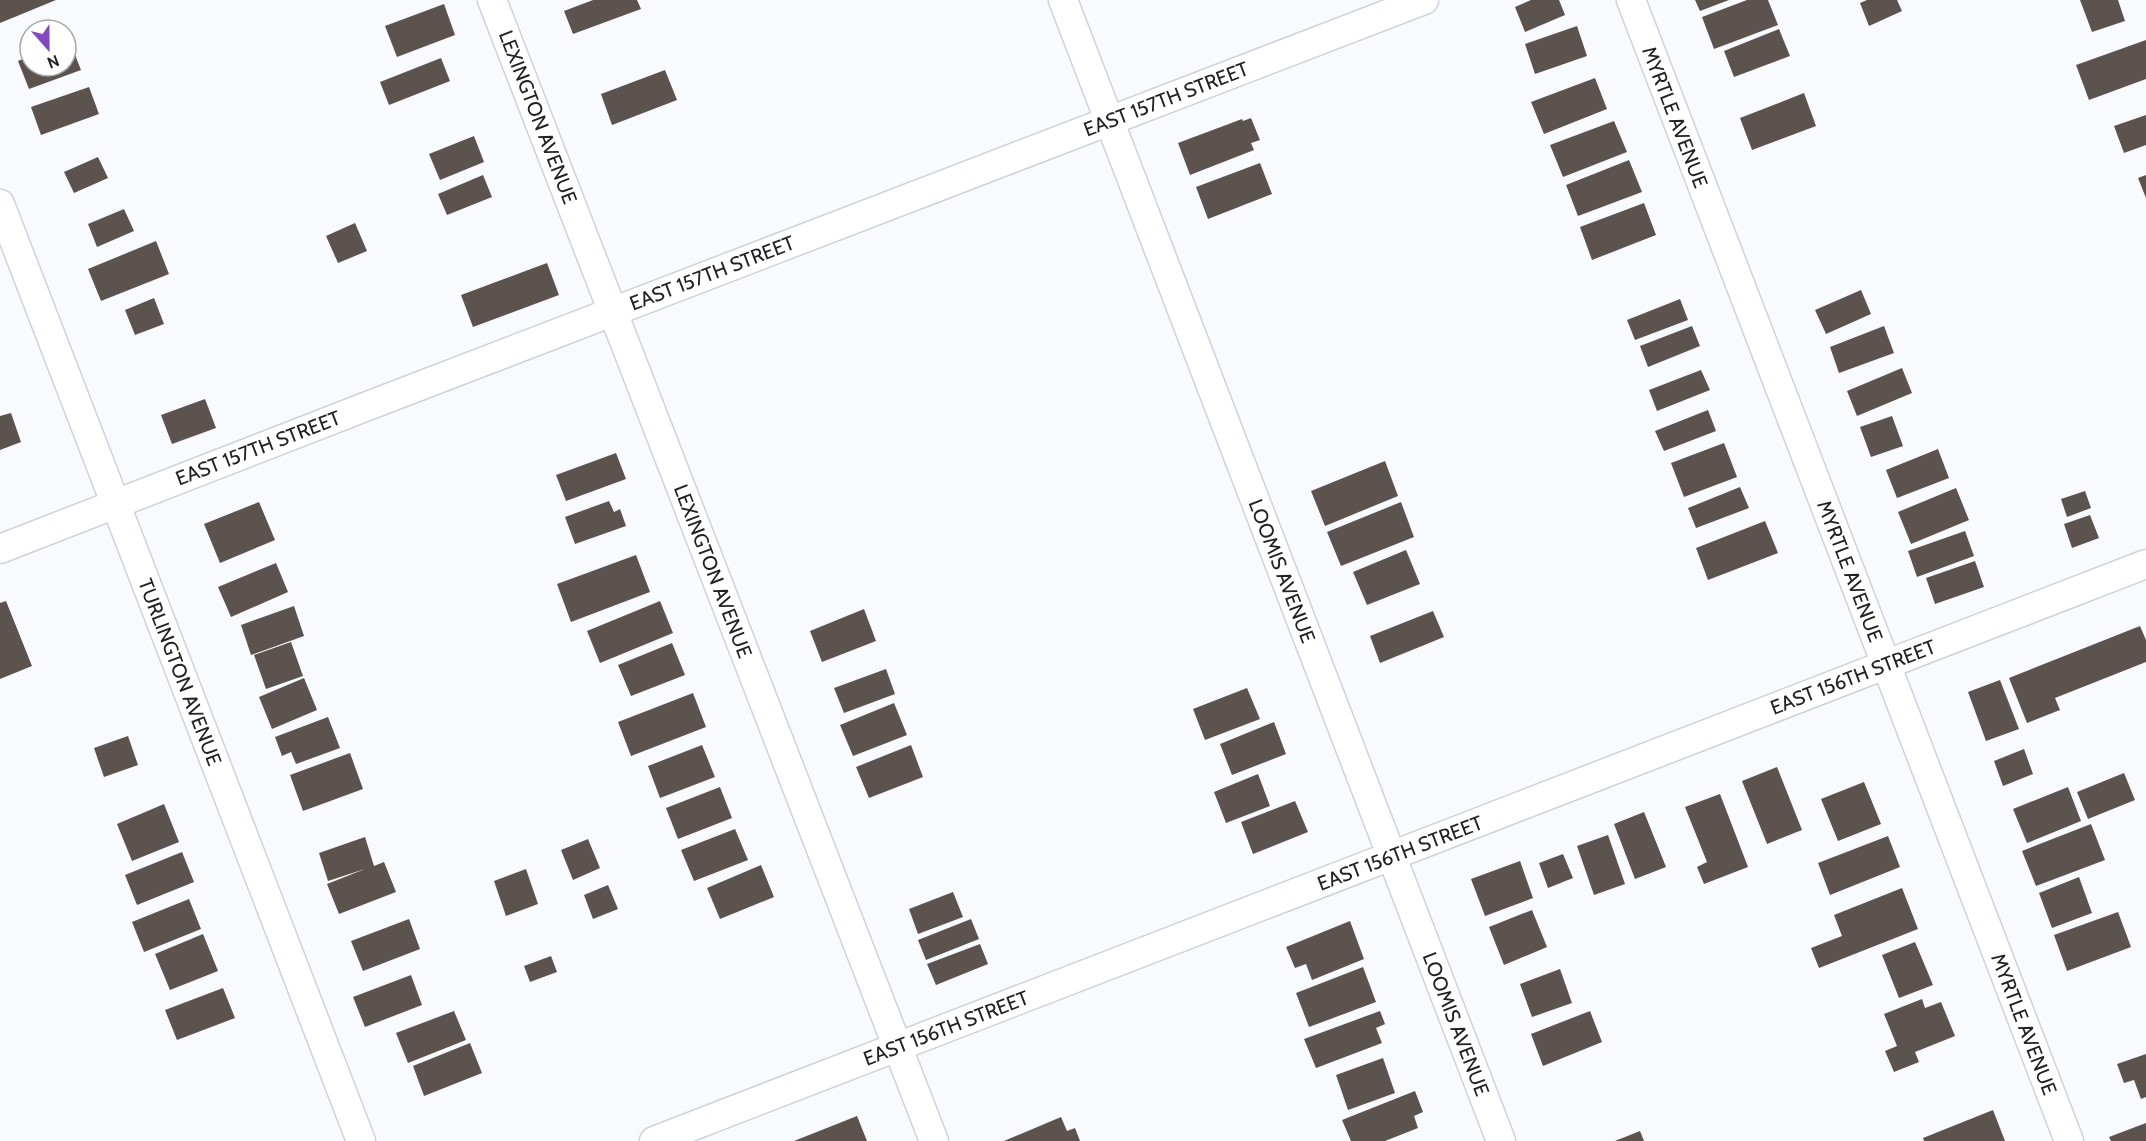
<svg xmlns="http://www.w3.org/2000/svg" width="2146" height="1141" font-family="Cabin,sans-serif">
<rect width="100%" height="100%" fill="#f8fafe"/>
<g fill="#5c534e">
<path d="M0,0H56L0,23Z"/>
<path d="M593,0H637L641,9L573,34L564,11Z"/>
<path d="M1531,0H1559L1565,15L1525,32L1515,7Z"/>
<path d="M1695,0H1729L1700,11Z"/>
<path d="M1747,0H1768L1778,25L1714,49L1702,17Z"/>
<path d="M1867,0H1897L1902,11L1869,26L1860,3Z"/>
<path d="M2080,0H2118L2125,21L2092,32Z"/>
<path d="M444,4L455,35L397,57L385,26Z"/>
<path d="M1577,26L1587,56L1535,74L1525,44Z"/>
<path d="M1779,29L1790,56L1734,77L1724,51Z"/>
<path d="M2146,40V79L2089,100L2076,65Z"/>
<path d="M70,42L81,70L29,89L18,61L30,56V66H66V44Z"/>
<path d="M441,58L450,81L389,105L380,82Z"/>
<path d="M665,70L677,100L612,125L601,94Z"/>
<path d="M1595,78L1607,109L1544,134L1531,102Z"/>
<path d="M89,87L99,114L41,135L31,107Z"/>
<path d="M1804,93L1816,126L1752,150L1740,118Z"/>
<path d="M2146,115V145L2124,153L2114,126Z"/>
<path d="M1251,118L1260,140L1251,143L1254,150L1190,175L1178,143L1242,119L1243,121Z"/>
<path d="M1614,121L1627,152L1563,177L1550,145Z"/>
<path d="M474,136L484,162L440,180L429,154Z"/>
<path d="M98,157L108,178L74,193L64,172Z"/>
<path d="M1629,160L1642,192L1578,216L1566,185Z"/>
<path d="M1260,163L1272,194L1208,219L1196,187Z"/>
<path d="M483,175L492,197L447,215L438,194Z"/>
<path d="M2146,175V198L2138,178Z"/>
<path d="M1644,203L1656,235L1592,260L1580,227Z"/>
<path d="M124,209L134,231L97,247L88,224Z"/>
<path d="M355,223L367,251L338,263L326,236Z"/>
<path d="M156,241L169,274L101,301L88,269Z"/>
<path d="M547,263L559,295L473,327L461,295Z"/>
<path d="M1861,290L1871,314L1826,334L1815,310Z"/>
<path d="M154,298L164,324L135,335L125,310Z"/>
<path d="M1680,299L1688,320L1635,340L1627,320Z"/>
<path d="M1692,326L1700,346L1648,367L1640,346Z"/>
<path d="M1884,326L1894,353L1839,373L1830,347Z"/>
<path d="M1902,368L1912,393L1857,416L1847,391Z"/>
<path d="M1701,370L1710,390L1657,411L1649,390Z"/>
<path d="M205,399L216,428L172,444L161,415Z"/>
<path d="M1708,410L1716,431L1664,451L1655,431Z"/>
<path d="M11,413L21,442L0,450V416Z"/>
<path d="M1892,416L1903,446L1871,457L1860,427Z"/>
<path d="M1724,443L1737,477L1684,497L1671,463Z"/>
<path d="M1938,449L1949,478L1897,498L1886,470Z"/>
<path d="M616,453L626,479L566,501L556,475Z"/>
<path d="M1385,461L1398,496L1325,526L1311,491Z"/>
<path d="M1740,487L1749,508L1696,528L1688,508Z"/>
<path d="M1956,488L1969,520L1911,544L1898,512Z"/>
<path d="M2085,491L2091,508L2067,517L2061,499Z"/>
<path d="M609,501L614,512L620,509L626,526L575,544L565,517Z"/>
<path d="M259,502L275,540L220,563L204,524Z"/>
<path d="M1401,502L1414,537L1341,566L1327,532Z"/>
<path d="M2090,515L2099,538L2072,548L2064,524Z"/>
<path d="M1765,521L1778,553L1708,580L1696,548Z"/>
<path d="M1965,531L1974,556L1917,577L1908,551Z"/>
<path d="M1406,550L1420,584L1367,605L1353,572Z"/>
<path d="M636,555L650,592L571,622L557,584Z"/>
<path d="M1975,561L1984,587L1935,604L1926,578Z"/>
<path d="M276,563L288,592L231,617L218,587Z"/>
<path d="M6,601L32,666L0,679V603Z"/>
<path d="M660,601L673,633L600,663L587,631Z"/>
<path d="M294,606L304,636L251,655L241,625Z"/>
<path d="M864,609L876,641L822,662L810,631Z"/>
<path d="M1433,611L1444,637L1380,663L1370,636Z"/>
<path d="M2140,626L2146,640V662L2055,698L2060,710L2027,723L2009,678Z"/>
<path d="M291,642L303,676L266,689L254,655Z"/>
<path d="M672,643L685,675L631,696L618,665Z"/>
<path d="M886,669L895,694L844,713L834,688Z"/>
<path d="M304,678L317,710L272,729L259,697Z"/>
<path d="M2000,680L2019,729L1986,741L1968,692Z"/>
<path d="M1247,688L1260,719L1205,740L1193,709Z"/>
<path d="M693,693L706,727L631,756L618,722Z"/>
<path d="M894,703L907,735L853,756L840,725Z"/>
<path d="M328,717L340,748L296,764L291,752L282,756L275,737Z"/>
<path d="M1274,722L1286,754L1232,775L1220,744Z"/>
<path d="M128,736L138,765L104,777L94,748Z"/>
<path d="M702,745L715,777L660,798L648,766Z"/>
<path d="M911,745L923,777L869,798L856,767Z"/>
<path d="M2024,749L2033,774L2003,786L1994,761Z"/>
<path d="M350,753L363,789L303,811L290,775Z"/>
<path d="M1777,767L1802,830L1767,844L1742,781Z"/>
<path d="M2124,773L2135,800L2088,819L2077,792Z"/>
<path d="M1258,774L1270,806L1226,823L1214,792Z"/>
<path d="M1864,782L1881,824L1838,841L1821,799Z"/>
<path d="M720,787L732,818L678,839L666,808Z"/>
<path d="M2068,787L2081,821L2027,843L2013,809Z"/>
<path d="M1720,794L1748,867L1704,884L1697,867L1707,862L1685,807Z"/>
<path d="M1295,801L1308,832L1253,854L1241,822Z"/>
<path d="M164,804L179,842L132,861L117,824Z"/>
<path d="M1644,812L1666,867L1635,879L1614,824Z"/>
<path d="M2091,824L2105,860L2036,886L2022,851Z"/>
<path d="M735,829L748,860L694,881L681,850Z"/>
<path d="M1608,835L1625,884L1594,895L1577,846Z"/>
<path d="M1888,836L1900,867L1830,895L1818,863Z"/>
<path d="M365,837L374,866L384,862L396,892L339,914L327,884L365,869L328,881L319,853Z"/>
<path d="M588,839L600,868L573,880L561,850Z"/>
<path d="M182,852L194,882L137,905L125,875Z"/>
<path d="M1563,854L1573,878L1548,888L1539,863Z"/>
<path d="M1520,861L1533,898L1485,916L1471,879Z"/>
<path d="M761,865L774,897L720,919L707,888Z"/>
<path d="M526,869L538,904L506,916L494,881Z"/>
<path d="M2079,877L2092,913L2052,928L2039,893Z"/>
<path d="M608,885L618,909L593,919L584,895Z"/>
<path d="M1902,888L1918,929L1819,968L1811,948L1842,936L1834,915Z"/>
<path d="M953,892L963,917L918,934L909,909Z"/>
<path d="M189,899L201,929L144,952L132,922Z"/>
<path d="M1532,910L1547,947L1504,965L1489,927Z"/>
<path d="M2118,912L2131,947L2067,971L2054,935Z"/>
<path d="M409,919L420,949L363,971L351,941Z"/>
<path d="M971,919L979,939L926,960L918,940Z"/>
<path d="M1350,921L1364,959L1312,980L1306,964L1295,968L1286,947Z"/>
<path d="M203,934L218,971L170,990L155,954Z"/>
<path d="M1915,942L1933,985L1899,998L1882,955Z"/>
<path d="M980,944L988,964L936,985L927,964Z"/>
<path d="M551,956L557,972L530,982L524,966Z"/>
<path d="M1363,967L1376,1002L1309,1027L1296,993Z"/>
<path d="M1560,969L1572,1003L1532,1017L1520,984Z"/>
<path d="M411,975L422,1005L365,1027L353,997Z"/>
<path d="M223,988L235,1018L177,1040L165,1010Z"/>
<path d="M1922,999L1925,1008L1941,1002L1955,1036L1915,1052L1919,1062L1894,1072L1885,1051L1897,1046L1884,1014Z"/>
<path d="M454,1011L466,1040L408,1063L396,1033Z"/>
<path d="M1380,1011L1385,1024L1376,1028L1382,1043L1316,1068L1304,1039Z"/>
<path d="M1590,1011L1602,1042L1543,1066L1531,1034Z"/>
<path d="M470,1043L482,1073L424,1096L413,1066Z"/>
<path d="M2146,1054V1097L2141,1099L2134,1080L2124,1083L2117,1064Z"/>
<path d="M1383,1058L1395,1093L1348,1110L1336,1075Z"/>
<path d="M1415,1091L1423,1112L1414,1116L1418,1128L1385,1141H1351L1342,1120Z"/>
<path d="M1993,1110L2005,1141H1924L1923,1138Z"/>
<path d="M857,1116L867,1141H794Z"/>
<path d="M1061,1117L1067,1131L1075,1128L1080,1141H1004Z"/>
<path d="M2146,1123V1141H2111L2109,1137Z"/>
<path d="M1640,1131L1644,1141H1615Z"/>
</g>
<g fill="none" stroke-linecap="round" stroke-linejoin="round">
<g stroke="#cdd2dc" stroke-width="31">
<g id="minor">
<path d="M492,0L934,1141"/>
<path d="M1063,0L1501,1141"/>
<path d="M1631,0L2069,1141"/>
<path d="M0,204L361,1141"/>
<path d="M0,549L365,407L1424,0"/>
<path d="M654,1141L2146,564"/>
</g>
</g>
<use href="#minor" stroke="#fff" stroke-width="28"/>
</g>
<g text-anchor="middle" stroke-width="6" stroke-linejoin="round" paint-order="stroke">
<g font-size="20" fill="#202226" stroke="#fff">
<text transform="translate(1166 99) rotate(-21)" y="7">EAST 157TH STREET</text>
<text transform="translate(538 117) rotate(69)" y="7">LEXINGTON AVENUE</text>
<text transform="translate(1675 117) rotate(69)" y="7">MYRTLE AVENUE</text>
<text transform="translate(712 273) rotate(-21)" y="7">EAST 157TH STREET</text>
<text transform="translate(258 448) rotate(-21)" y="7">EAST 157TH STREET</text>
<text transform="translate(713 571) rotate(69)" y="7">LEXINGTON AVENUE</text>
<text transform="translate(1282 571) rotate(69)" y="7">LOOMIS AVENUE</text>
<text transform="translate(1850 571) rotate(69)" y="7">MYRTLE AVENUE</text>
<text transform="translate(180 672) rotate(69)" y="7">TURLINGTON AVENUE</text>
<text transform="translate(1853 677) rotate(-21)" y="7">EAST 156TH STREET</text>
<text transform="translate(1400 853) rotate(-21)" y="7">EAST 156TH STREET</text>
<text transform="translate(1456 1024) rotate(69)" y="7">LOOMIS AVENUE</text>
<text transform="translate(2024 1024) rotate(69)" y="7">MYRTLE AVENUE</text>
<text transform="translate(946 1028) rotate(-21)" y="7">EAST 156TH STREET</text>
</g>
</g>
<g transform="translate(48 48) rotate(159)"><circle r="28" fill="#ffffff" stroke="#a6a7a8" stroke-width="1.5"/>
<path d="M0-4.5L10 22L0 15L-10 22Z" fill="#8248be"/>
<text y="-9" font-size="16" font-weight="bold" text-anchor="middle" fill="#202226">N</text>
</g>
</svg>
